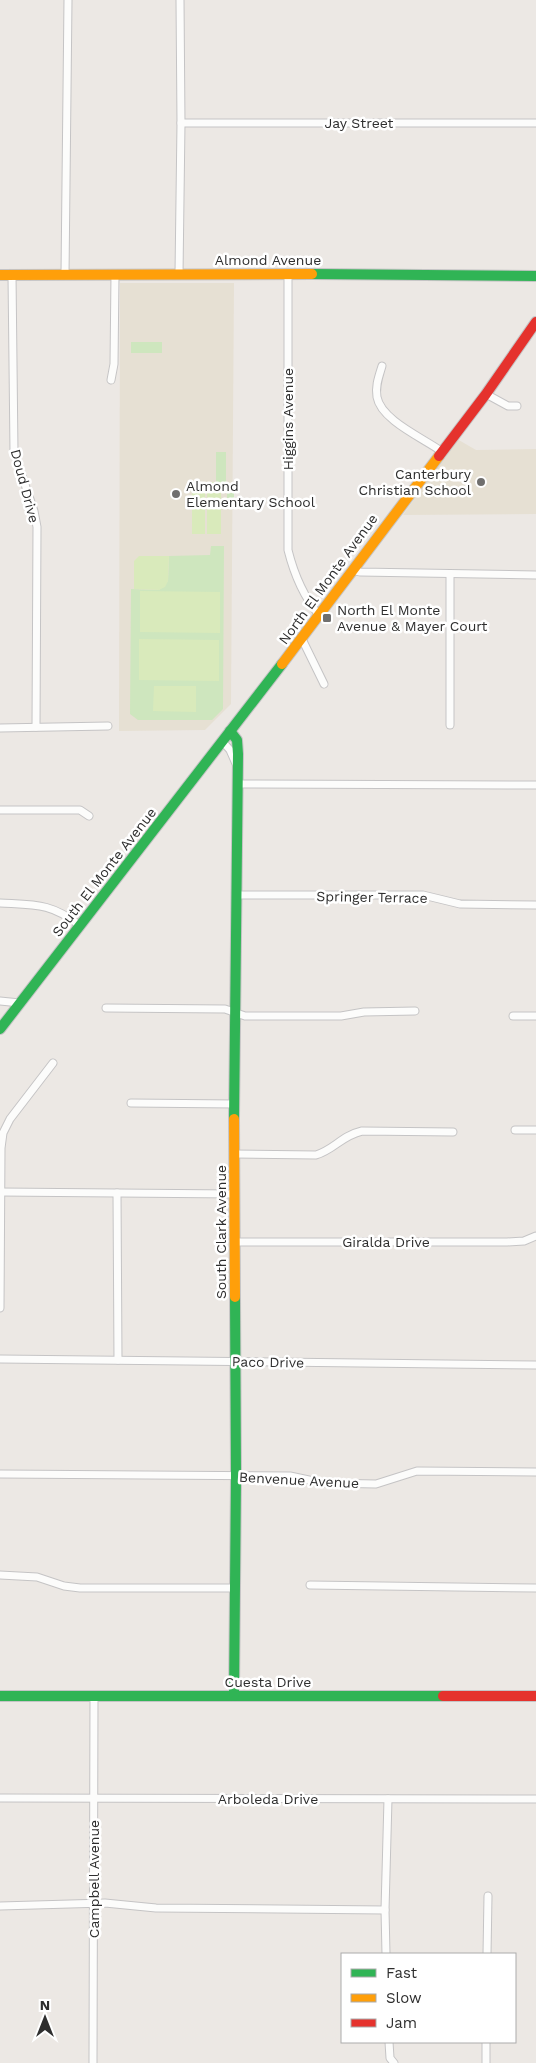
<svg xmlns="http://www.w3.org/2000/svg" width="536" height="2063" font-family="'Work Sans',sans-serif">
<rect width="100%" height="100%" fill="#ece8e4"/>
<g fill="#e6e0d3">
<path d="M120,283H234L231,704L205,730L119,731Z"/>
<path d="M457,439L476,450L536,449V514L403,515Z"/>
</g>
<g fill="#cee6be">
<rect x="131" y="342" width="31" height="11"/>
<rect x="216" y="452" width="10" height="30"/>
<path d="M227,486H234V504L227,503Z"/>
<path d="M211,546H224L223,709L212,720H138L130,714L131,589L159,590L168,581L169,556L210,555Z"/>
</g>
<g fill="#d9eabb">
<rect x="192" y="482" width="13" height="52"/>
<rect x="207" y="482" width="14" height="52"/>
<path d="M139,556H169L168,581L165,587L159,590L134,589V561Z"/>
<path d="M140,591L220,592V633L140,632Z"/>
<path d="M139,639L219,640V681L139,680Z"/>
<path d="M154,686H196V712L153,711Z"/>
</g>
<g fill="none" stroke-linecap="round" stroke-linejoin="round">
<g stroke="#c5c4c5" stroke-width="9">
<g id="street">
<path d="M181,123H536"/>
<path d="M179,274L181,123L180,0"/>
<path d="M288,274V550C294,574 303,596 319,615"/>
<path d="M12,275L14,452L34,511L37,527L36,727"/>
<path d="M65,275L68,0"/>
<path d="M382,366C379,376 375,386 377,397C381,420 423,438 441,451"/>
<path d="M111,380L114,364L115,275"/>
<path d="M486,394L508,406H517"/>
<path d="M352,570L360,572L536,575"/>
<path d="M450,574V725"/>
<path d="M302,639L324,684"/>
<path d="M0,728L108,726"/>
<path d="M222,741L230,750L237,766"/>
<path d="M238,784L536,785"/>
<path d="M0,810H80L89,816"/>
<path d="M237,895H423L460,904L536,905"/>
<path d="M0,903C35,905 51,903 79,925"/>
<path d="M0,1001L20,1003"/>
<path d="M106,1008L225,1009L245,1016H341L364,1012L415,1011"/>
<path d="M513,1016H536"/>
<path d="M131,1103L235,1104"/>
<path d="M515,1130H536"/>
<path d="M234,1154L316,1155C335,1149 341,1136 362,1131L453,1132"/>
<path d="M0,1192L235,1194"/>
<path d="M117,1193L118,1360"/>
<path d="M236,1242H507L524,1241L536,1236"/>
<path d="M0,1308L1,1148L3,1133L10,1119L53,1063"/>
<path d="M0,1359L536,1365"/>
<path d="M0,1474L290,1476L323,1483L376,1484L417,1471L536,1472"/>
<path d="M0,1575L37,1577L64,1586L80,1588H235"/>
<path d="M310,1585L536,1588"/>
<path d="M0,1798L536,1799"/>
<path d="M0,1906L105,1903L156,1908L385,1910"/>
<path d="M386,1954L385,1910L388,1799"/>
<path d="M487,1954L488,1896"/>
<path d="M389,2042L390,2058L394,2063"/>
<path d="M93,2063L94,1696"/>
<path d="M486,2063V2042"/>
</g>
</g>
<g stroke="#c5c4c5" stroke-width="12">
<g id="fast">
<path d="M312,274L536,276"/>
<path d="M230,731L237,740L238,754L234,1119"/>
<path d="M0,1029L282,664"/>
<path d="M0,1696H443"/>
<path d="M234,1696L236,1476L235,1297"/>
</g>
</g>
<g stroke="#c5c4c5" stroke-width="12">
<g id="slow">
<path d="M0,275L312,274"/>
<path d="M282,664L439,456"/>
<path d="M234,1119L235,1297"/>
</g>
</g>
<g stroke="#c5c4c5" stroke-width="12">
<g id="jam">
<path d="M439,456L486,394L536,322"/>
<path d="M443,1696H536"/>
</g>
</g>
<use href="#street" stroke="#fcfcfb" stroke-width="7"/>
<use href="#fast" stroke="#30b455" stroke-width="10"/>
<use href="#slow" stroke="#ff9f0a" stroke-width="10"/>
<use href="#jam" stroke="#e5322d" stroke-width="10"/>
</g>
<g fill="#706f6e" stroke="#fff" stroke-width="2">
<circle cx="481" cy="482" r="5"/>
<circle cx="176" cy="494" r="5"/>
<rect x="322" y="613" width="10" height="10" rx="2.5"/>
</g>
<g text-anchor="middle" stroke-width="5" stroke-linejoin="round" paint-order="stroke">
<g font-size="14" fill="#2e2e2e" stroke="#fff">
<text x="359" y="128">Jay Street</text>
<text x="268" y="265">Almond Avenue</text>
<text transform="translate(288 419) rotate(-90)" y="5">Higgins Avenue</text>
<text transform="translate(25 486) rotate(75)" y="5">Doud Drive</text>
<text transform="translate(328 579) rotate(-54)" y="5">North El Monte Avenue</text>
<text transform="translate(104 872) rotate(-52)" y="5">South El Monte Avenue</text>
<text transform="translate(372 897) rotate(1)" y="5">Springer Terrace</text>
<text transform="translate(221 1232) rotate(-90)" y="5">South Clark Avenue</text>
<text x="386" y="1247">Giralda Drive</text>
<text transform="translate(268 1362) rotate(1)" y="5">Paco Drive</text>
<text transform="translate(299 1480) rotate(3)" y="5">Benvenue Avenue</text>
<text x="268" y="1687">Cuesta Drive</text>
<text x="268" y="1804">Arboleda Drive</text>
<text transform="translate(94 1879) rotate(-90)" y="5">Campbell Avenue</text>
</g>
<g font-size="14" fill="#2e2e2e" stroke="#fff" text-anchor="start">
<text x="471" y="479" text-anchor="end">Canterbury<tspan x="471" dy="16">Christian School</tspan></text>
<text x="186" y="491">Almond<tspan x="186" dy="16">Elementary School</tspan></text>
<text x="337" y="615">North El Monte<tspan x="337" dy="16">Avenue &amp; Mayer Court</tspan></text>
</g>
</g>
<rect x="341" y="1953" width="175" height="90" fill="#ffffff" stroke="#ababab"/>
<rect x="351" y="1969" width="25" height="8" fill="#30b455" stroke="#ababab"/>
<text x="386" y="1978" font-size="15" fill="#2e2e2e">Fast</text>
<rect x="351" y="1994" width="25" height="8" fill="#ff9f0a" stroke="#ababab"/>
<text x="386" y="2003" font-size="15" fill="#2e2e2e">Slow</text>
<rect x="351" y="2019" width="25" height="8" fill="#e5322d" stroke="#ababab"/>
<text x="386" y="2028" font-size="15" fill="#2e2e2e">Jam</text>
<g transform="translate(45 2018)" stroke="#ffffff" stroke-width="4" paint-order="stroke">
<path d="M0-4L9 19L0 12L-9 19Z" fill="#2e2e2e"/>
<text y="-8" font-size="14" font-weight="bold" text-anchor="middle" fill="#2e2e2e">N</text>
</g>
</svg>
